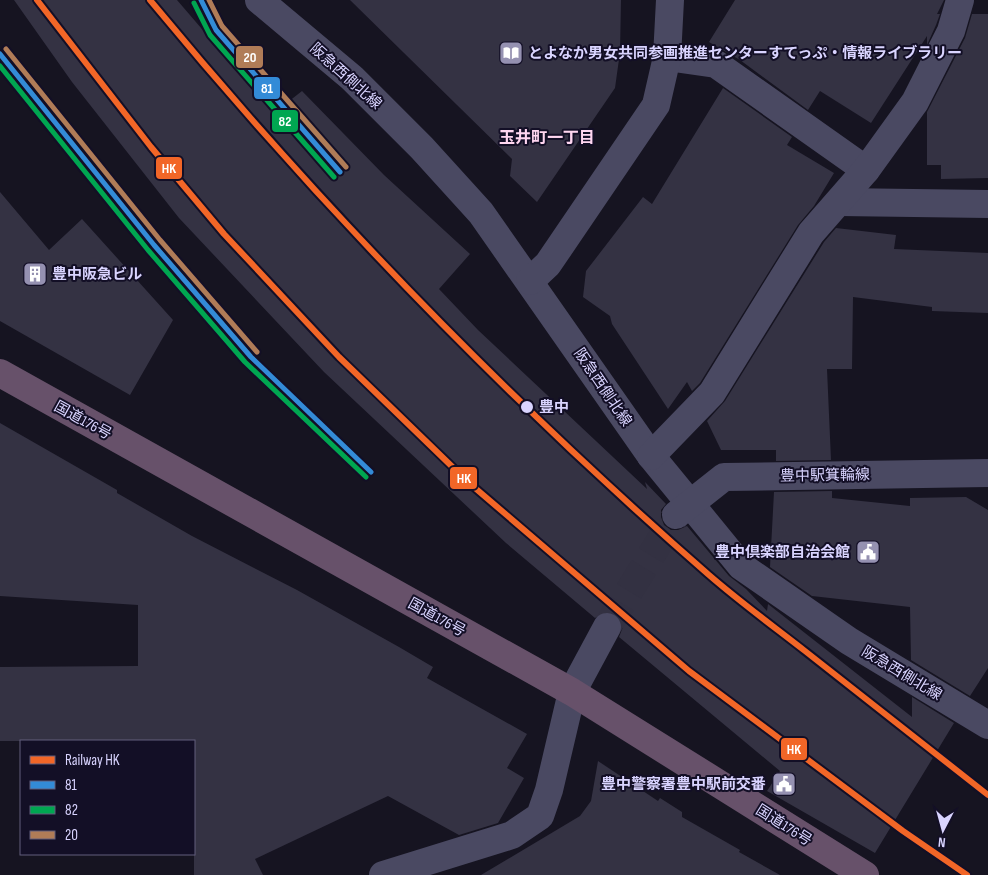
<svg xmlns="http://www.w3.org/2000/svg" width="988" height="875" font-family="'Sofia Sans Condensed','Noto Sans JP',sans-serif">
<rect width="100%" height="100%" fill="#161421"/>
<g fill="#343243">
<path d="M14,0H177L274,113L302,91L384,175L470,254L439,289L478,330L647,489L645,482L666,504L661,510V517L664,525L671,530H678L687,526L729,576L746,589L767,611L768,604L912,717V697L954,723L875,853L767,791L780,771L619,637L623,627L620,618L615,614L607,611L595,618L506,543L324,372L179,218L72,82Z"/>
<path d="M350,0H621L620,52L615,88L537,202L510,176L512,159Z"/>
<path d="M735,0H944L937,14H940L936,25L927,45V36L871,123L820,91L808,110L740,60L709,42Z"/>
<path d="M972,14H988V178L941,179V165H927V112L965,38Z"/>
<path d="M723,88L792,137L787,145L834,173L814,206L798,225L700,383L692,391L687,382L668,409L612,324L610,316L583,297L586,271L643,197L652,204Z"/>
<path d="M0,192L49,250L82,219L173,320L130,395L0,321Z"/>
<path d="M836,228L896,235L894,249L988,253V313L932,311V307L853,297L852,369H827L831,460L776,461V450H721L707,421L725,401L824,242Z"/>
<path d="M0,423L117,490V493L192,536L297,590L399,647L433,667L427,678L527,734L507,768L524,778L498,823L459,835L388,796L255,859L263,875H194V741H0V667L138,666V605L0,596Z"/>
<path d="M832,491V498L910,506V498L966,497L988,510V668L970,696L911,660L910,607L812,596L770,567L774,492Z"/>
<path d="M598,761L658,801L660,798L682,812V817L740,850L739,852L780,875H481L580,816L591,801Z"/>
</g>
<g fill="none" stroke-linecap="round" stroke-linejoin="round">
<path stroke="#333142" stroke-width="28" stroke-dasharray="28 14" stroke-linecap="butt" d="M607,627L676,515"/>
<g stroke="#4a4962" stroke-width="28">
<path d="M259,0L352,78L422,148L481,213L651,456L741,566L849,641L988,725"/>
<path d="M667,57L716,64L866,170"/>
<path d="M839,202L988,204"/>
<path d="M530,281L548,264L656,105L667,57L670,0"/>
<path d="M651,456L712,393L811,233L866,170L915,102L951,31L960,0"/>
<path d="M676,515L724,477L988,473"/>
<path d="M383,875L512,835L540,816L549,790L572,692L607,627"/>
</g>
<path stroke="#67516a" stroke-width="28" d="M0,373L572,692L865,875"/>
<g stroke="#130f26" stroke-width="9">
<g id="bus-1">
<path d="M201,0L216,30L340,172"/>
<path d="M0,54L154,245L251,357L371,472"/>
</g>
</g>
<g stroke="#130f26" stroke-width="9">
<g id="bus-2">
<path d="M194,3L210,35L334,177"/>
<path d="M0,66L148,250L245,362L366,477"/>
</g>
</g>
<g stroke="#130f26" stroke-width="9">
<g id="bus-3">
<path d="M209,0L222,26L346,167"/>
<path d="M6,49L160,240L257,352"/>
</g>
</g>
<use href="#bus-1" stroke="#338bd7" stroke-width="5"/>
<use href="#bus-2" stroke="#00a651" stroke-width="5"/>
<use href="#bus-3" stroke="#b07c57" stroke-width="5"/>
<g stroke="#130f26" stroke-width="10">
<g id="rail-1">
<path d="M37,0L151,147L224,234L339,357L468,482L689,671L903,831L967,875"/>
<path d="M150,0C321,207 507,399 709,575C740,602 773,626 805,651C866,699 927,747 988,795"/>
</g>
</g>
<use href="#rail-1" stroke="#f26627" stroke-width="6"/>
</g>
<defs>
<g id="library-square" transform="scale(1.25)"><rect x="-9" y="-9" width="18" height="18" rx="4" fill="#9591b1" stroke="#130f26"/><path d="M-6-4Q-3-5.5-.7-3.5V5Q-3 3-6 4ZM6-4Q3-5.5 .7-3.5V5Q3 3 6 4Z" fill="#fff"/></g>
<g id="building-square" transform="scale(1.25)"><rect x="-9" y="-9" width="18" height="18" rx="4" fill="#9591b1" stroke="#130f26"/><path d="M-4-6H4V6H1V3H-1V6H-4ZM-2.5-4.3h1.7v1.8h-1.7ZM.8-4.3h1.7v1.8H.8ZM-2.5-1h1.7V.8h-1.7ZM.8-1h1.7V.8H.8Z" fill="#fff"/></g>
<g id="civic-square" transform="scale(1.25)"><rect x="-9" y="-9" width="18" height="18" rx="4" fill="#9591b1" stroke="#130f26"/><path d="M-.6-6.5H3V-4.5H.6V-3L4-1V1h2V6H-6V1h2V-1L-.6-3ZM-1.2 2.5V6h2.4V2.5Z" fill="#fff"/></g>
</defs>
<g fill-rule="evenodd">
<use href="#library-square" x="511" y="53"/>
<use href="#building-square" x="35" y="274"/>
<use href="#civic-square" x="868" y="552"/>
<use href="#civic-square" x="784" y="784"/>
</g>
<circle fill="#d9d4ff" stroke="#130f26" stroke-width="2" cx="527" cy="407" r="7"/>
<g text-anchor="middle" stroke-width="4" stroke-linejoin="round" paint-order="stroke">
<g font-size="15" font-weight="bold" fill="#d9d4ff" stroke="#130f26" text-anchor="start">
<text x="528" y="58">とよなか男女共同参画推進センターすてっぷ・情報ライブラリー</text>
<text x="52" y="279">豊中阪急ビル</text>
<text x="850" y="557" text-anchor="end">豊中倶楽部自治会館</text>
<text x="766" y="789" text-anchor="end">豊中警察署豊中駅前交番</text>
</g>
<g font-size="15" fill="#d9d4ff" stroke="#130f26">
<text transform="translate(346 76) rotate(42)" y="5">阪急西側北線</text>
<text transform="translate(603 387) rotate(56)" y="5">阪急西側北線</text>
<text transform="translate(83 420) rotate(29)" y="5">国道176号</text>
<text transform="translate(825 475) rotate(-1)" y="5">豊中駅箕輪線</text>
<text transform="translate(437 617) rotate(29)" y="5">国道176号</text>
<text transform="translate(902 673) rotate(31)" y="5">阪急西側北線</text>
<text transform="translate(784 825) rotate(32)" y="5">国道176号</text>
</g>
<g font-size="15" font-weight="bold" fill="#d9d4ff" stroke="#130f26" text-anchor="start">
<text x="539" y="412">豊中</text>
</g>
<g font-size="16" font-weight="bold" fill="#ffd6f0" stroke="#130f26">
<text x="547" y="143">玉井町一丁目</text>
</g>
</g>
<g stroke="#130f26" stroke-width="2">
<rect x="235" y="45" width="29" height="24" rx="5" fill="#b07c57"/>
<rect x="253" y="76" width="28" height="24" rx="5" fill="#338bd7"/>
<rect x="271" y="109" width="28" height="24" rx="5" fill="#00a651"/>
<rect x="155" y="156" width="28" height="24" rx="5" fill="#f26627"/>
<rect x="449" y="466" width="29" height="24" rx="5" fill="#f26627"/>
<rect x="780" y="737" width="28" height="24" rx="5" fill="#f26627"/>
</g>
<g font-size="14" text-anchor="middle" font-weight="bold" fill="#fff">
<text x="250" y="62">20</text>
<text x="267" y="93">81</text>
<text x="285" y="126">82</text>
<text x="169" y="173">HK</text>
<text x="464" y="483">HK</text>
<text x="794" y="754">HK</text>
</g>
<rect x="20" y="740" width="175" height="115" fill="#130f26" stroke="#625e7d"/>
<rect x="30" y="756" width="25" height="8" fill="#f26627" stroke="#625e7d"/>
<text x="65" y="765" font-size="15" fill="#d9d4ff">Railway HK</text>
<rect x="30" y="781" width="25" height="8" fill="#338bd7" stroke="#625e7d"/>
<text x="65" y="790" font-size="15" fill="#d9d4ff">81</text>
<rect x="30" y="806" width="25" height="8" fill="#00a651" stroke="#625e7d"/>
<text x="65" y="815" font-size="15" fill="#d9d4ff">82</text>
<rect x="30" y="831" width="25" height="8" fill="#b07c57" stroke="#625e7d"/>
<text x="65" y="840" font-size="15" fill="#d9d4ff">20</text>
<g transform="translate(943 830) rotate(186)" stroke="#130f26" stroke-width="4" paint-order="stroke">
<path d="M0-4L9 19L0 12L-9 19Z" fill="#d9d4ff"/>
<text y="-8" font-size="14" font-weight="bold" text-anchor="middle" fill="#d9d4ff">N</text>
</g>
</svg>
